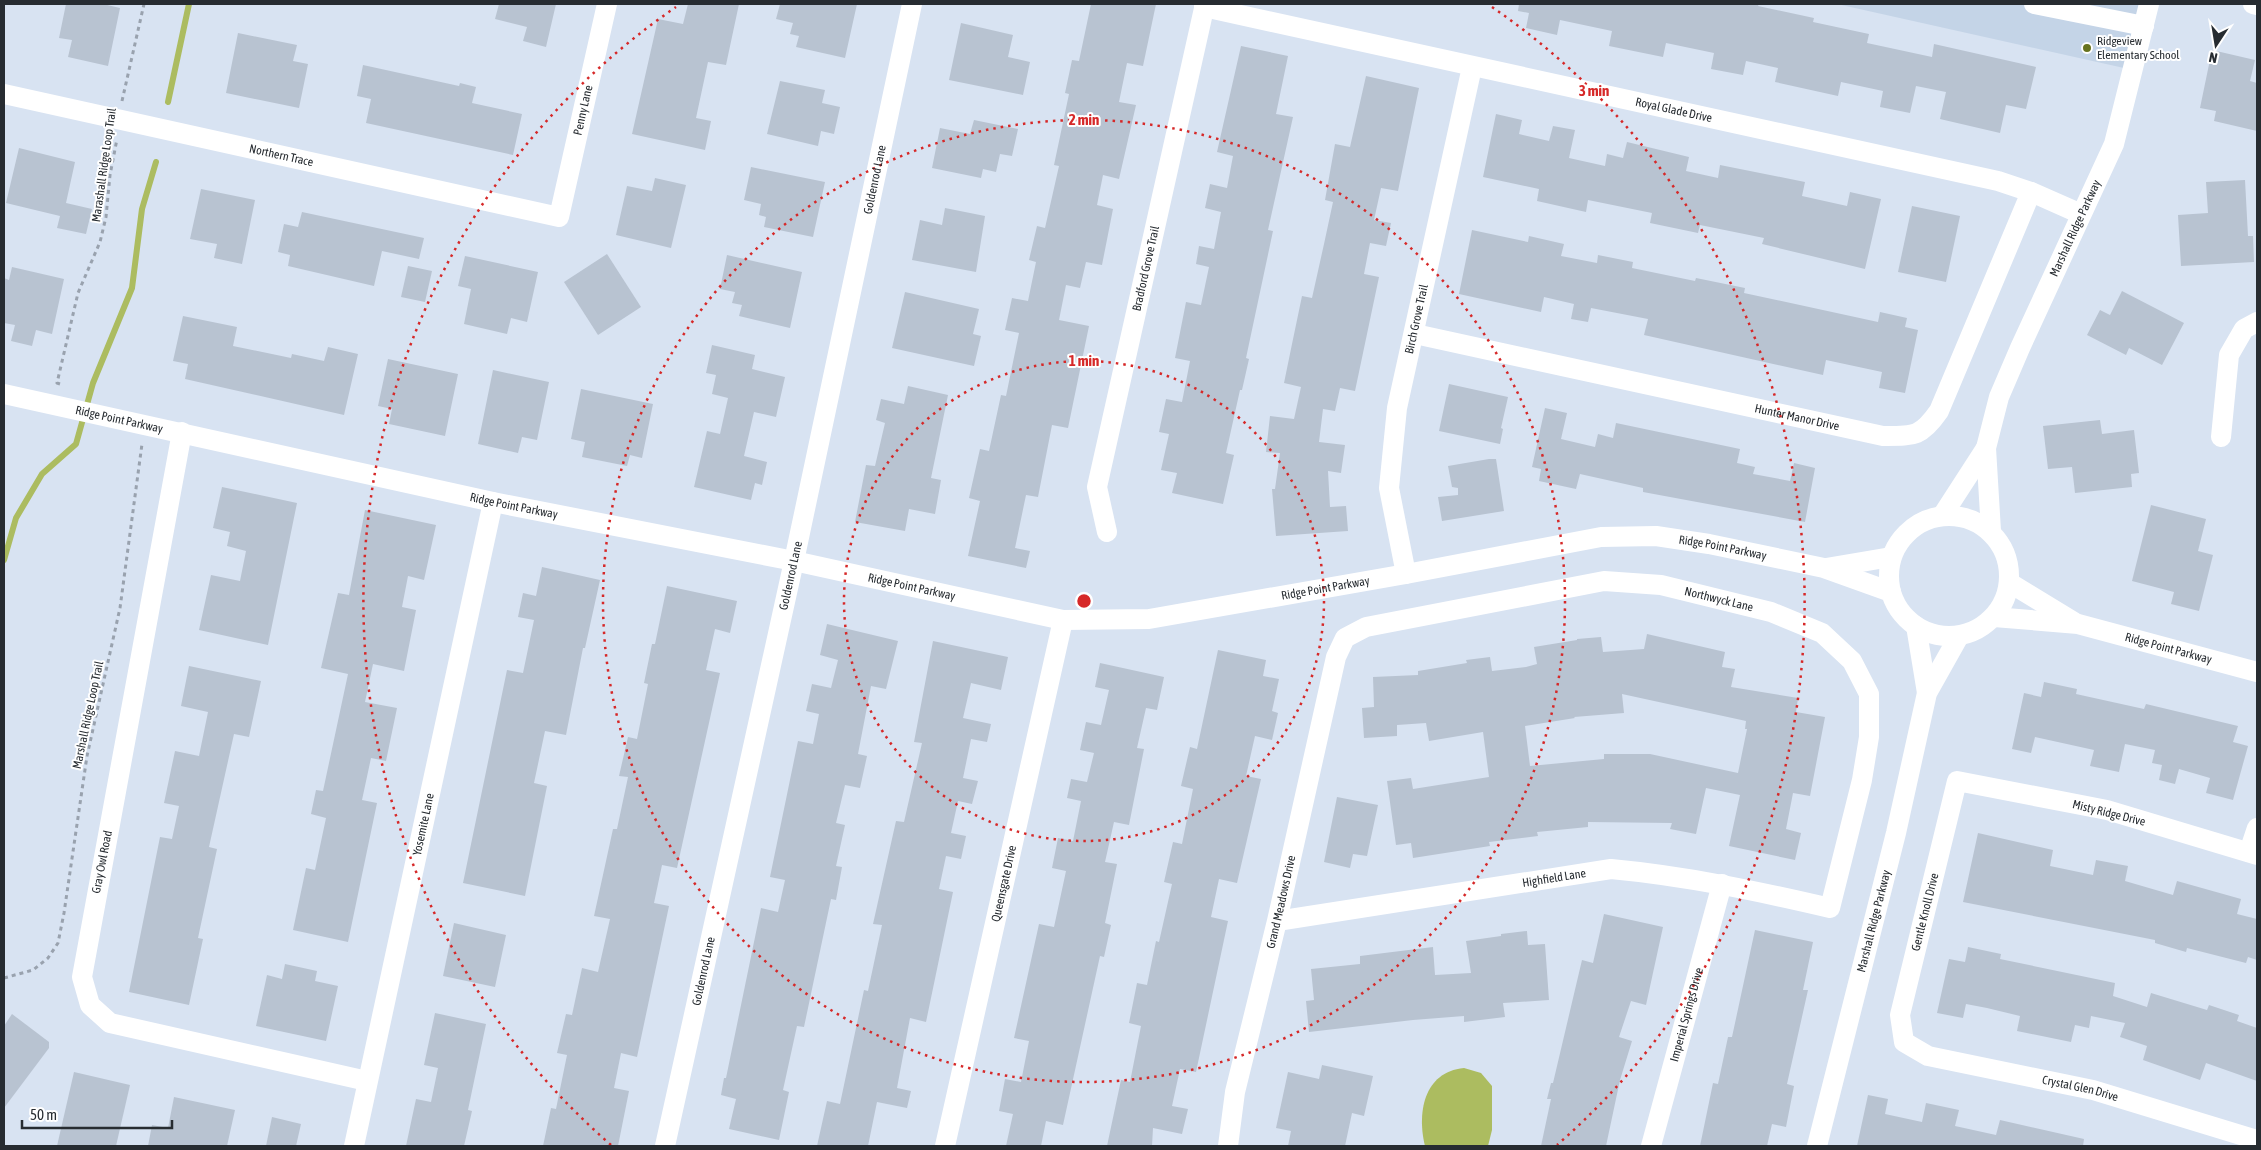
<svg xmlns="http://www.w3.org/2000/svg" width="2261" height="1150" font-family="'Asap Condensed',sans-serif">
<rect width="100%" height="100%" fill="#d8e3f2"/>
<path fill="#c4d4e7" d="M1837,4H2149L2133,70Z"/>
<path fill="#acbc60" d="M1464,1068L1481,1073L1492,1086V1130L1488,1146H1425C1417,1114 1423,1072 1464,1068Z"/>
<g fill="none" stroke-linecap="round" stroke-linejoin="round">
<g stroke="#acbc60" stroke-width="6">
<path d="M168,102L189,4"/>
<path d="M4,560L16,518L42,474L76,444L93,383L132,288L142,209L156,162"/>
</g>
</g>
<g fill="#b8c3d1" fill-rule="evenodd">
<path d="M66,4H103L120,8L108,66L68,57L72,40L59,38Z"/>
<path d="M499,4H556L546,47L523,41L527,27L495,19Z"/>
<path d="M688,4H739L726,65L708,62L696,118L711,121L705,150L632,134L658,19L683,24Z"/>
<path d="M780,4H857L845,58L796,47L799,36L790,34L793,23L776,19Z"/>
<path d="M1091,4H1156L1143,66L1127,63L1119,102L1136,105L1119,179L1103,175L1097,205L1113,209L1102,265L1086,262L1080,288L1066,285L1059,320L1089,326L1068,428L1052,425L1038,497L1026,495L1015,548L1030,551L1026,568L968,556L980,501L969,498L980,449L989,451L1001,395L1006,396L1019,333L1005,330L1012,298L1028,301L1036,262L1029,260L1037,226L1045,228L1059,166L1054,165L1069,94L1065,93L1072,60L1079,61Z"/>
<path d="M1519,4H1759L1758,6L1814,18L1813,22L1869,34L1867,43L1932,57L1934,44L2036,67L2026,109L2006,105L2000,133L1940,119L1946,92L1916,86L1910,113L1880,107L1883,91L1841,82L1838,96L1775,82L1778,68L1746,61L1743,75L1711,69L1714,53L1666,43L1663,57L1609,46L1612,31L1560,20L1557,35L1526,28L1529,13L1518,11Z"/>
<path d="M961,23L1013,35L1008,57L1030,62L1023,95L949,80Z"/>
<path d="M238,33L297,45L293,61L308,64L299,108L226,93Z"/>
<path d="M1241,46L1288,56L1276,114L1293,117L1268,230L1273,231L1246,358L1249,359L1242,390H1240L1226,453L1234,455L1223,504L1172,493L1177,473L1161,470L1169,434L1159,432L1166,399L1182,402L1190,361L1175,358L1186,302L1201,305L1209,267L1196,264L1199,246L1214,249L1221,212L1205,208L1210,184L1227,188L1233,156L1217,152Z"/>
<path d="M2212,50L2255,60L2250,81L2257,83V131L2214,121L2216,111L2200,108Z"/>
<path d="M363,65L459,86L460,83L476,87L472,103L522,114L513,155L366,123L371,99L357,96Z"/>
<path d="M1366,76L1419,88L1398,191L1381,188L1374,220L1391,223L1386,246L1370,243L1364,274L1379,277L1355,391L1340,388L1335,411L1323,409L1319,442L1345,445L1341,473L1328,471L1330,507L1346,506L1348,531L1276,536L1272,489H1275L1280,453L1266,452L1270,416L1294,419L1301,387L1284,383L1292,344L1302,296L1312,298L1324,244L1333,202L1325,200L1335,144L1350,147Z"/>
<path d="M780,81L825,90L822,103L840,107L834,134L821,131L818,146L767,134Z"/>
<path d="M1496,114L1522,120L1519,134L1549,141L1553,126L1575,130L1569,158L1605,166L1607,154L1623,158L1627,142L1689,157L1686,171L1718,178L1720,165L1805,182L1802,196L1847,206L1850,192L1881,199L1865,269L1762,244L1764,238L1700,225L1698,233L1650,223L1652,213L1588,200L1586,212L1537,201L1539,189L1483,177Z"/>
<path d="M974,120L1018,129L1012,156L1000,154L996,172L983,169L981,178L932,168L940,128L970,134Z"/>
<path d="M19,148L75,162L66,203L92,209L86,234L57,228L60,216L6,203Z"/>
<path d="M751,167L825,182L813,237L764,227L766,217L759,215L761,204L744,200Z"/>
<path d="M655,178L686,185L671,248L616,235L627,186L652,191Z"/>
<path d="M2245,180L2248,236H2253L2254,262L2181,266L2178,215L2208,213L2206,182Z"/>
<path d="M201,189L255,200L242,264L214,258L217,244L190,239Z"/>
<path d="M1912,206L1960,216L1946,282L1898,272Z"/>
<path d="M945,208L985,216L976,272L912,260L920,220L942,225Z"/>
<path d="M302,212L424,238L419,259L382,251L374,286L288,266L290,255L278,252L284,224L298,227Z"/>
<path d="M1472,230L1528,242L1529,236L1564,244L1561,256L1597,263L1598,255L1633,262L1632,268L1695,281L1696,278L1745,288L1744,293L1878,322L1880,312L1907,318L1905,327L1918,330L1905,393L1879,388L1882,372L1826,360L1823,375L1644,335L1648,319L1591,308L1588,322L1571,319L1574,304L1544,297L1541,312L1459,294Z"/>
<path d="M607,254L641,307L598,335L564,282Z"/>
<path d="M727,255L802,272L790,328L739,316L742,305L732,303L735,292L720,289Z"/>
<path d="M465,256L538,272L527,322L511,318L507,334L464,324L471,289L458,286Z"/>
<path d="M408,266L432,271L425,302L401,297Z"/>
<path d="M12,267L64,279L52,334L36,330L32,346L11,341L15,325L4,323V278L9,280Z"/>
<path d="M2122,291L2184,323L2162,365L2129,348L2126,355L2087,335L2100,310L2110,315Z"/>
<path d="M905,292L979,309L973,334L981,336L974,366L892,348Z"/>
<path d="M183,316L237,327L233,346L291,358L292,354L324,361L328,347L358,354L344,415L185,379L188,364L173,361Z"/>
<path d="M712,345L755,355L752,369L785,377L776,417L754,412L744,456L767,462L762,485L755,483L751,500L694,487L707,431L720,434L728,398L712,394L716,375L706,373Z"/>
<path d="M388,359L458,374L445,436L389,424L392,409L378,406Z"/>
<path d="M493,370L549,382L537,440L522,437L518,453L478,444Z"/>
<path d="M1449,384L1508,397L1501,428L1503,429L1500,444L1439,431Z"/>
<path d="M908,386L948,395L931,478L941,480L935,514L909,509L905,531L855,522L866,465L875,466L885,423L876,420L881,399L904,404Z"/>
<path d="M581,389L653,404L642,458L630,455L627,466L582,457L585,442L571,439Z"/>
<path d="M1545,408L1567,413L1561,439L1595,447L1598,434L1613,438L1616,423L1740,449L1737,463L1755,467L1753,474L1790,481L1794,463L1815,468L1805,522L1643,492V488L1580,474L1576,489L1539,481L1541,469L1532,467Z"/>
<path d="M2100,420L2102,434L2134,430L2139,473L2131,474L2132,487L2075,493L2072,467L2048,469L2043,426Z"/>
<path d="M1489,459H1496L1504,511L1442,521L1438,497L1458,495V488L1452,487L1448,466Z"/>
<path d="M222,487L297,503L268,645L199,630L211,575L240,581L246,551L227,546L230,532L213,528Z"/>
<path d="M2151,505L2206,519L2198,551L2213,555L2199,611L2171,604L2174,592L2132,581Z"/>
<path d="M365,510L436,525L424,580L408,576L402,607L416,610L404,671L373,664L365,702L397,708L386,761L371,758L362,800L377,803L348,942L293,930L306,868L315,870L326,818L311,814L316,790L323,791L348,674L321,668L338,593L349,595Z"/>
<path d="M542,567L600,580L585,648H583L566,735L545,731L534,783L547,786L525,896L463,883L507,670L523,673L534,620L518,617L523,593L536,596Z"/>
<path d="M667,586L737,601L730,633L715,629L706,670L720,673L677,868L662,865L654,903L669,906L637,1057L621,1053L614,1088L629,1091L618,1146H543L551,1108L556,1109L567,1055L557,1053L566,1014L572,1015L582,968L598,972L610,919L594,916L613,829H617L628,777L619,776L628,737L637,739L648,684L644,683L652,644H655Z"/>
<path d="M827,624L898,641L886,689L871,686L858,754L867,756L860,788L845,785L836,823L845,825L836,866L842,867L836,900L831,899L804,1027L797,1026L783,1090L789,1092L779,1140L729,1129L736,1099L721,1095L724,1078H726L761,908L778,912L785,880L770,877L798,741L813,744L819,714L806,711L812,684L831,688L838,660L820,655Z"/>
<path d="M1647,634L1725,652L1722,667L1735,669L1731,687L1798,698L1796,712L1825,717L1810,796L1793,793L1786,829L1801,833L1795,860L1729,846L1740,795L1706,788L1696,834L1670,829L1672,823L1588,822V827L1537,832L1538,836L1489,842L1490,846L1413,858L1411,843L1396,845L1387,781L1411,778L1413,789L1489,777L1483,732L1429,741L1426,723L1397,725V736L1364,738L1362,708L1374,707L1373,677L1418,675V671L1467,663L1466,660L1490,657L1492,671L1526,667L1537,664L1534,647L1577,640V639L1601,637L1603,652L1644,649ZM1622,694L1746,721L1745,729H1747L1738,773L1650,754H1604V759L1530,766L1525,726L1575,718L1574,717L1624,713Z"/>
<path d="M933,641L1008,657L1001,690L971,683L963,718L991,724L987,742L971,739L963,778L978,781L972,804L958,801L951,833L966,836L961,859L946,856L939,889L953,892L926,1022L910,1018L897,1088L911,1091L907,1108L877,1102L868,1146H817L827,1101L840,1104L864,990L868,991L882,925L873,924L896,821L904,822L922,743L914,742Z"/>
<path d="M1218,650L1266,660L1263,676L1279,679L1272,711L1278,713L1272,740L1255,736L1246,776L1261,779L1237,883L1219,879L1211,917L1228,921L1196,1072L1180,1069L1172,1106L1188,1109L1182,1134L1153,1128L1152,1146H1107L1121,1080L1130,1082L1141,1026L1129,1023L1137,983L1147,985L1156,941L1159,942L1172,884L1164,882L1173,842L1182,844L1193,789L1181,786L1190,747L1197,749Z"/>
<path d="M1100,663L1164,677L1157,710L1146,708L1137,748L1144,749L1129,825L1114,822L1105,862L1117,864L1105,923L1111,925L1104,957L1100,956L1063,1125L1046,1121L1041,1146H1006L1013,1114L999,1111L1005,1079L1021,1082L1029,1041L1014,1038L1039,924L1054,927L1066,871L1052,868L1058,838L1073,841L1081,801L1067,798L1071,779L1087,782L1094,753L1080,750L1086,722L1101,725L1109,690L1095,687Z"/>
<path d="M189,666L261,681L249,737L234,734L209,847L217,849L198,938L203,939L189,1005L129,992L160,837L172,839L179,806L164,803L175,751L199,756L208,712L181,706Z"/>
<path d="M2044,682L2077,689L2076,694L2144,709L2146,704L2238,726L2233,742L2248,746L2233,800L2206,793L2210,778L2179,769L2175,784L2159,780L2162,765L2152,763L2155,750L2125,744L2119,772L2090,766L2094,750L2035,737L2031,753L2012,749L2024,693L2041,697Z"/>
<path d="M1337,797L1378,805L1367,856L1353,854L1350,868L1324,862Z"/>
<path d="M1978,833L2053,850L2050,866L2093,875L2096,860L2128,866L2125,881L2173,895L2177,881L2241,899L2237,914L2257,919V960L2248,957L2246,963L2187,948L2186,952L2155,943V940L1963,902Z"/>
<path d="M1604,914L1663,927L1646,1005L1631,1001L1619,1037L1632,1041L1620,1080L1606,1146H1541L1551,1099H1547L1551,1083H1553L1582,960L1593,963Z"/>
<path d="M454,923L506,935L495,987L443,976Z"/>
<path d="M1755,930L1813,942L1803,990H1808L1787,1084L1794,1086L1786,1127L1772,1124L1767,1146H1700L1713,1083L1718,1084L1728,1037H1732Z"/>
<path d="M1527,931L1528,945L1545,944L1549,1000L1503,1003L1505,1017L1464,1022V1016L1413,1020L1309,1032L1306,1001L1314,1000L1311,969L1360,964V956L1433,947L1435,975L1471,973L1466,941L1501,936V934Z"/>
<path d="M1968,947L2001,954L2000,959L2115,983L2113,996L2147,1007L2151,993L2207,1010L2209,1005L2239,1015L2237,1021L2257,1028V1081L2206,1063L2200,1080L2143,1060L2147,1046L2120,1037L2125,1023L2091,1016L2089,1028L2075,1025L2071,1042L2017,1031L2020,1016L1987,1008L1966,1004L1963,1018L1937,1013L1949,959L1965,962Z"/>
<path d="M285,964L317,971L315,981L338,986L326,1041L256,1026L267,975L282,979Z"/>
<path d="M435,1013L486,1024L468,1110L472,1111L464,1146H406L416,1099L431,1102L438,1068L424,1065Z"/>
<path d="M12,1014L49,1042V1048L4,1108V1026Z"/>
<path d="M1322,1065L1373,1076L1364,1116L1352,1113L1345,1146H1288L1291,1131L1276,1128L1288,1072L1319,1079Z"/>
<path d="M74,1072L130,1085L116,1146H57Z"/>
<path d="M1868,1095L1888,1099L1885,1114L1922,1122L1926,1103L1959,1110L1955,1126L1996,1135L2000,1120L2084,1139L2083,1146H1857Z"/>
<path d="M174,1097L235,1110L227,1146H148L152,1125L168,1128Z"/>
<path d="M272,1117L301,1124L296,1146H266Z"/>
</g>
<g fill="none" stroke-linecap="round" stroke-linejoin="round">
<g stroke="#99a2ae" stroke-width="3" stroke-dasharray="4 4" stroke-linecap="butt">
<path d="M122,101L144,4"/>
<path d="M60,384L57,383L78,293L100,242L106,217L110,175L117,139"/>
<path d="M4,978L33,970L48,958L58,943L64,913L87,756L120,608L142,444"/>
</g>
<g stroke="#fff" stroke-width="20">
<path d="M2034,4L2144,26"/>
<path d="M2253,4L2257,5"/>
<path id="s1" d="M1204,7L1998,181L2031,192L2081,214"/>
<path id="s2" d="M4,94L559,217L607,4"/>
<path id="s3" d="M1415,334L1883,436C1914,436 1921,437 1939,411L2031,192"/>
<path id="s4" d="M4,394L493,502L794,561L1063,620L1149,619L1406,574L1601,537L1656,536L1709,544L1824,568L1891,592"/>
<path d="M182,432L82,977L90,1005L110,1023L367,1081"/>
<path d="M2221,437L2229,355L2244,329L2257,322"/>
<circle cx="1949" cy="576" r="60"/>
<path d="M1942,516L1986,448"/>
<path id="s5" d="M1991,531L1986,448L1999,397L2020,348L2114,144L2149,4"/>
<path id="s6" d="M1107,532L1097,487L1205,4"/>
<path d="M1826,568L1891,557"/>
<path id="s7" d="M1406,574L1389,488L1397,408L1472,67"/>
<path d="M2010,583L2074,622"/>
<path id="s8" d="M1994,617L2078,624L2257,672"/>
<path d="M1916,626L1927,693"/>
<path d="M2249,852L2257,828"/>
<path id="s9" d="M2257,855L2107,810L1957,781L1900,1015L1904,1042L1928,1056L2093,1090L2257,1140"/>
<path id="s10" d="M354,1146L493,502"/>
<path id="s11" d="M665,1146L794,561L912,4"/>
<path id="s12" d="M945,1146L1063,620"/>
<path id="s13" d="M1228,1146L1235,1092L1277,921L1336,657L1345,638L1366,627L1604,581L1661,585L1771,612L1822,633L1852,661L1869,694V737L1862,780L1830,908C1757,891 1686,876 1611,869L1277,921"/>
<path id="s14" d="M1651,1146L1722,884"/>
<path id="s15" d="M1817,1146L1896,833L1927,693L1959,636"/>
</g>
</g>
<g fill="none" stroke="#d62828" stroke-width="2.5" stroke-dasharray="2.5 5">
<circle cx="1084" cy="601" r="240"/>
<circle cx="1084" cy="601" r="481"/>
<path d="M611 1145A721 721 0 0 1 676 7M1492 7A721 721 0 0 1 1557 1145"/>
</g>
<circle fill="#67731e" stroke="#fff" stroke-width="2" cx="2087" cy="48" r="5"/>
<g text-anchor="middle" stroke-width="4" stroke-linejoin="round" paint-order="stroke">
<g font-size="12" fill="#272c31" stroke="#fff" text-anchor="start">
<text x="2097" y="45">Ridgeview<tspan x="2097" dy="14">Elementary School</tspan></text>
</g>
<g font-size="12" fill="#272c31" stroke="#fff">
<text dy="4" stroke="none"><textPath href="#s2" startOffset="678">Penny Lane</textPath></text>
<text dy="4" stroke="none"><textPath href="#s1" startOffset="481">Royal Glade Drive</textPath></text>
<text dy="4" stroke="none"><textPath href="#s2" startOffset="284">Northern Trace</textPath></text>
<text transform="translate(104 165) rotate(-82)" y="4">Marashall Ridge Loop Trail</text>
<text dy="4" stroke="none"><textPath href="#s11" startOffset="989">Goldenrod Lane</textPath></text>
<text dy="4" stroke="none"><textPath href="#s5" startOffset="321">Marshall Ridge Parkway</textPath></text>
<text dy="4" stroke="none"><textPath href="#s6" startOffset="270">Bradford Grove Trail</textPath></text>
<text dy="4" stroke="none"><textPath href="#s7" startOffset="259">Birch Grove Trail</textPath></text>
<text dy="4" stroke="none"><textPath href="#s3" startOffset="391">Hunter Manor Drive</textPath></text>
<text dy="4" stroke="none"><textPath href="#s4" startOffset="118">Ridge Point Parkway</textPath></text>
<text dy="4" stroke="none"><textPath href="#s4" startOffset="522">Ridge Point Parkway</textPath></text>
<text dy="4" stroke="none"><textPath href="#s4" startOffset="1751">Ridge Point Parkway</textPath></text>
<text dy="4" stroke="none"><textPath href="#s11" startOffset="584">Goldenrod Lane</textPath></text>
<text dy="4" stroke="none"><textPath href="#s4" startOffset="928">Ridge Point Parkway</textPath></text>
<text dy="4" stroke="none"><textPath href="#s4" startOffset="1348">Ridge Point Parkway</textPath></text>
<text dy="4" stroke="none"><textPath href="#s13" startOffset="905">Northwyck Lane</textPath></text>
<text dy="4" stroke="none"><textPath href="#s8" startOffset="178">Ridge Point Parkway</textPath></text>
<text transform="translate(88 715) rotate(-78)" y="4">Marshall Ridge Loop Trail</text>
<text transform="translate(2109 813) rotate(14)" y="4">Misty Ridge Drive</text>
<text dy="4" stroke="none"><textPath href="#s10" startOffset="329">Yosemite Lane</textPath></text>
<text transform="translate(102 862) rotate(-79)" y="4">Gray Owl Road</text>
<text transform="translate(1554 878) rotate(-9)" y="4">Highfield Lane</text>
<text dy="4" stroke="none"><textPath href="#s12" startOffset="269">Queensgate Drive</textPath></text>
<text dy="4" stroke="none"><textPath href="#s13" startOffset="250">Grand Meadows Drive</textPath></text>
<text transform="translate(1925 912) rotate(-76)" y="4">Gentle Knoll Drive</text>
<text dy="4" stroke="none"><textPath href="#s15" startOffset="232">Marshall Ridge Parkway</textPath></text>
<text dy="4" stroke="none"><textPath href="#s11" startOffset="179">Goldenrod Lane</textPath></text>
<text dy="4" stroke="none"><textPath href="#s14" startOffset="136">Imperial Springs Drive</textPath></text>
<text dy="4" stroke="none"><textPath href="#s9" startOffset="761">Crystal Glen Drive</textPath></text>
</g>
</g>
<circle cx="1084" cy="601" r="8" fill="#d62828" stroke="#fff" stroke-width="2.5"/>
<g font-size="15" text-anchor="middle" font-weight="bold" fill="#d62828" stroke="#fff" stroke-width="4" stroke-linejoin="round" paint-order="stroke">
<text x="1594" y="96">3 min</text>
<text x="1084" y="125">2 min</text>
<text x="1084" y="366">1 min</text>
</g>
<rect width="2261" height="1150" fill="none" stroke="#272c31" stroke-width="10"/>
<g transform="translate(2216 45) rotate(192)" stroke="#ffffff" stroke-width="4" paint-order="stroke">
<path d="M0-4L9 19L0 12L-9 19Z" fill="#272c31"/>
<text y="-8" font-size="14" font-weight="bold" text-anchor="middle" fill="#272c31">N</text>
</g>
<path d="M22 1120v8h150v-8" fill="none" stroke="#272c31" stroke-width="2.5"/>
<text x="30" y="1120" font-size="15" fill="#272c31" stroke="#ffffff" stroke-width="4" paint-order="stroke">50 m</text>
</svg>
